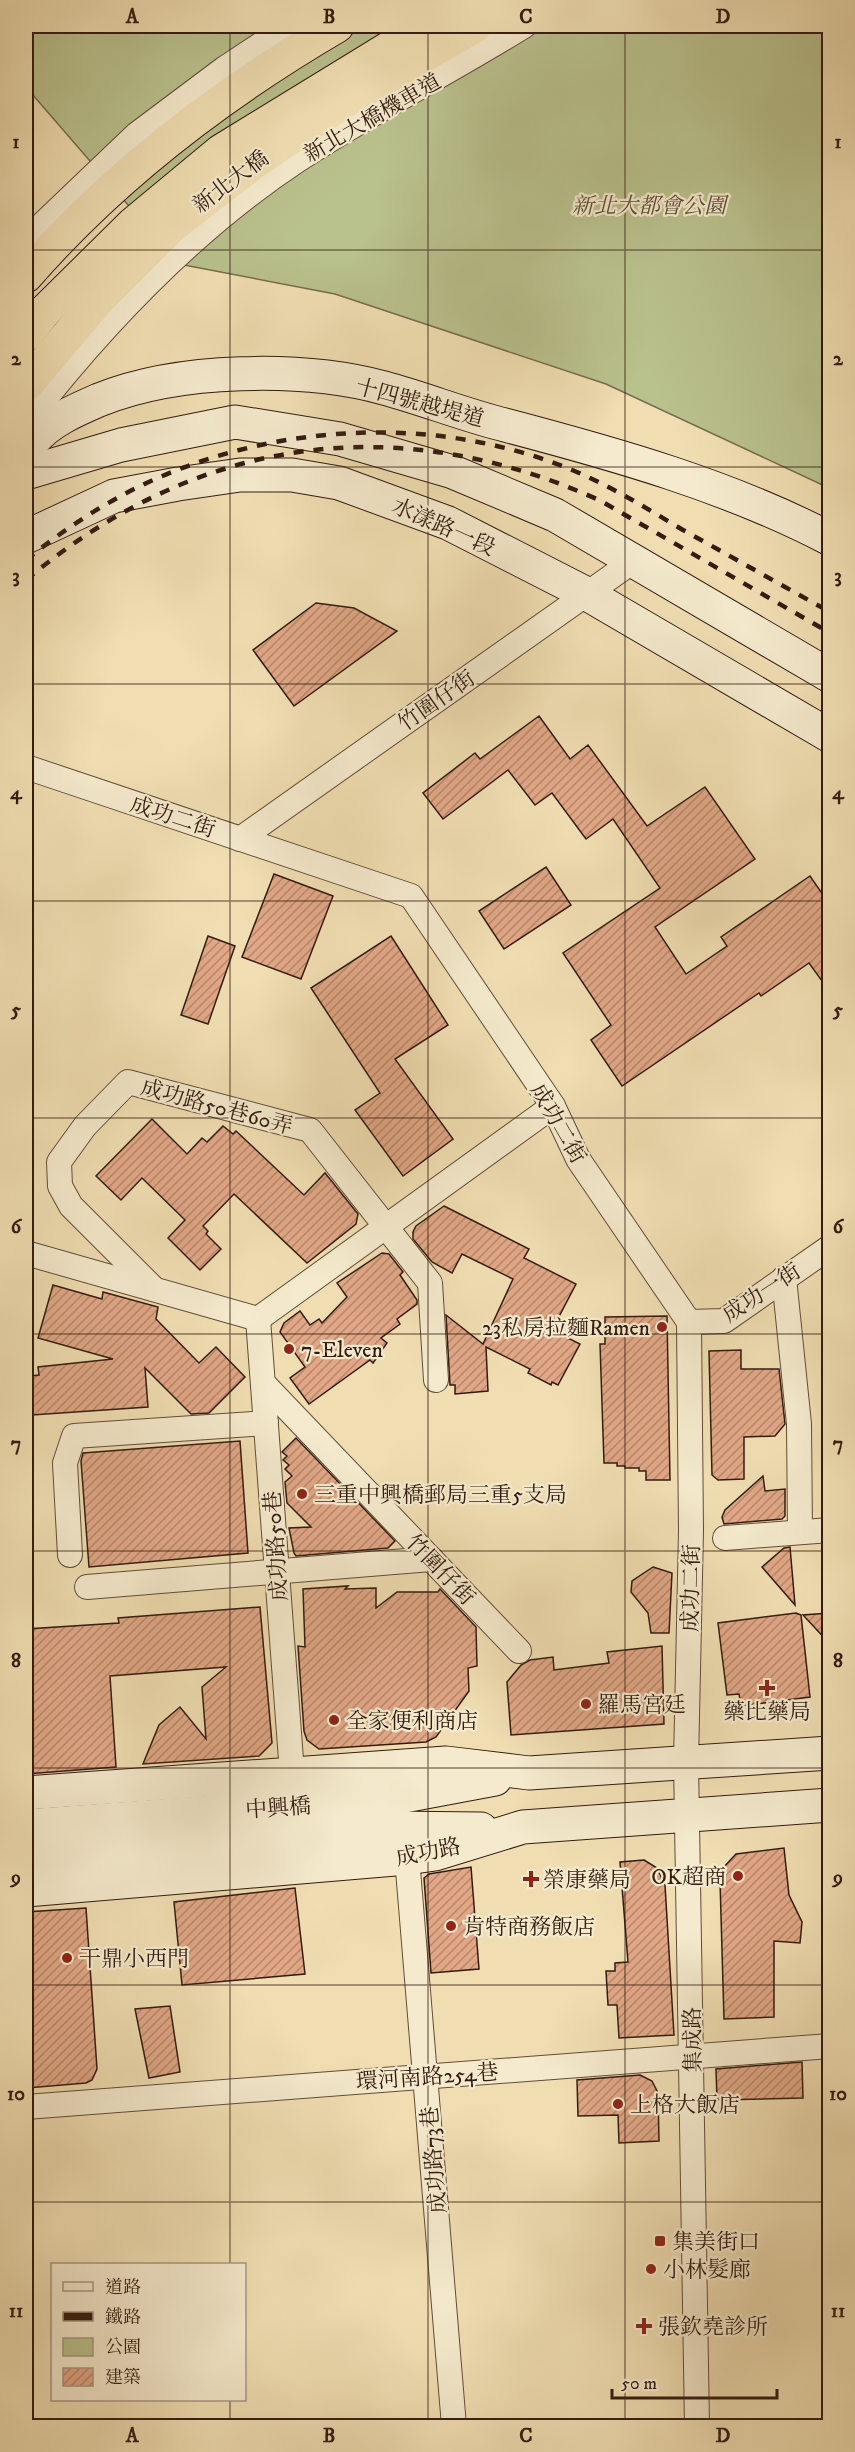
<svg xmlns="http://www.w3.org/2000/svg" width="855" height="2452" font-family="'IM FELL DW Pica','Noto Serif TC',serif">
<defs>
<pattern id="building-hatch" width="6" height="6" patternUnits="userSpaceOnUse" patternTransform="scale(1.5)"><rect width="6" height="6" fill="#e1a786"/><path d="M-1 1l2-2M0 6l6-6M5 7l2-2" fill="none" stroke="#b7876c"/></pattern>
</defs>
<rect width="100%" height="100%" fill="#f0deb2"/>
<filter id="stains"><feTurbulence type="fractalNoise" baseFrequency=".00333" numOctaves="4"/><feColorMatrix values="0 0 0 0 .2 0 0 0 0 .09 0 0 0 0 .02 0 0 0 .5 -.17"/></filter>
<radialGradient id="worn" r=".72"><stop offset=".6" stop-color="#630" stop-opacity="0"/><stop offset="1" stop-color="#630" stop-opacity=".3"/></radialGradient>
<path fill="#b9c18d" stroke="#766e4e" stroke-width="1.5" d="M26,26H829V488L606,384L335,294L179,264L26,87Z"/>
<g fill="url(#building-hatch)" stroke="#331b10" stroke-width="1.5">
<path d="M316,603L354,608L397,631L294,706L253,650Z"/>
<path d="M539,716L570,759L588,745L647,826L705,787L755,859L655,927L686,974L727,946L721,937L810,876L830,905V992L809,963L761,996L759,993L622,1086L591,1040L611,1025L563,953L660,888L613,819L586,839L552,793L535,805L508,770L443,819L423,793L475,753L480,759Z"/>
<path d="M546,867L571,905L504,949L479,911Z"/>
<path d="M274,874L333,896L301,979L242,957Z"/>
<path d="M208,936L235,946L208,1024L181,1015Z"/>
<path d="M391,936L448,1025L395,1059L453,1139L403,1176L355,1110L380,1093L311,988Z"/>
<path d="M152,1119L187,1154L202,1138L207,1142L223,1126L233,1134L236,1131L304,1195L325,1173L358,1214L356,1224L307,1263L234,1194L203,1226L208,1231L206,1234L221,1249L200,1270L168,1238L185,1220L142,1178L121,1200L96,1176Z"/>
<path d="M444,1206L529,1249L524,1258L576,1284L552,1330L580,1344L558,1385L552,1382L551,1385L528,1373L530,1369L486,1347L488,1391L455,1394V1385H450L446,1315L483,1344L513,1279L462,1254L452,1273L432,1262L413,1239V1232L416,1226Z"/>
<path d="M382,1253L389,1254L403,1272L400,1275L417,1300V1304L397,1319L400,1324L381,1338L387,1343L373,1363L370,1360L309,1404L290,1378L305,1367L280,1332L284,1323L300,1311L310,1325L319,1319L322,1323L347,1297L337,1283Z"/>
<path d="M53,1285L102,1299L103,1292L158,1307L156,1319L199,1363L216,1347L245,1377L209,1413L191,1414L145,1368L148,1407L32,1415L30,1376L39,1375L38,1367L113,1359L38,1338Z"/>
<path d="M667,1316L670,1480H646V1471H639V1468H625V1466H617V1463H604L600,1344H605V1317Z"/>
<path d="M741,1350V1369H779L785,1424L775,1436L744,1437V1479L718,1480L712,1475L709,1351Z"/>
<path d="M296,1438L395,1541L388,1548L296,1556L294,1553L289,1528L311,1527L287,1503L285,1482L292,1476L285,1469L289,1465L283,1460L287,1456L282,1452Z"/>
<path d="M240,1441L248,1553L89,1567L81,1461L83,1453Z"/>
<path d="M763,1476L765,1491L785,1489V1516L782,1519L724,1524L722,1517L725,1510Z"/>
<path d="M790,1547L795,1605L762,1567L784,1548Z"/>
<path d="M653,1567L672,1573L669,1633H651L648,1613L631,1592L632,1581Z"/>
<path d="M348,1586L345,1589L376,1588V1608L397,1592H438L440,1589L476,1627L477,1666L468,1668L469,1691L436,1737L426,1742L319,1749L307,1740L304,1731L298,1646L305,1647L303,1589Z"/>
<path d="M260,1607L272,1743L259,1756L143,1764L159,1725L180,1707L206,1739L202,1687L226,1667L110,1676L116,1767L26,1774V1629L119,1623L118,1618Z"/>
<path d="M796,1613L801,1615L810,1697L741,1706L739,1694L727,1695L718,1623Z"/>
<path d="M830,1613V1644L803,1615Z"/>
<path d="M662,1646L664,1724L511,1735L507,1682L521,1665L530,1660L553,1657L554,1670L609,1663L607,1652Z"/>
<path d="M784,1848L789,1895L802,1922L800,1943L774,1941V2017L724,2019L720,1881L722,1869L736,1854Z"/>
<path d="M644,1860L657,1868L665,1885L674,2035L619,2038L617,2005H608L606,1971H615V1963L628,1962L620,1862Z"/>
<path d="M471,1867L479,1969L431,1973L424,1878L429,1874Z"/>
<path d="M295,1888L305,1974L182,1985L174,1902Z"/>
<path d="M86,1908L97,2069L92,2080L86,2083L27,2088L26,1912Z"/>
<path d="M170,2006L180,2072L149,2078L135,2009Z"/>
<path d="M802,2062L803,2098L717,2100L716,2069Z"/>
<path d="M640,2075L652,2081L658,2093L659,2141L619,2143L618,2115L578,2116L577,2080Z"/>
</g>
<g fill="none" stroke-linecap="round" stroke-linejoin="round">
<g stroke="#624c38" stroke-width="26">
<g id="street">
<path d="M26,240L137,134L225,68L289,26"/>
<path d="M26,423C103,324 192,230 298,160C371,112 450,72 524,26"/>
<path d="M26,767L411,896L553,1106L578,1159L689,1322L691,1531L686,1762L697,2426"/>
<path d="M240,839L632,562"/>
<path d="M26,1253L258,1319"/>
<path d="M784,1278L799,1424L800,1532"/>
<path d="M154,1289L71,1206L60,1186L59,1162L85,1126L128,1082L310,1130L430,1283L436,1380"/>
<path d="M258,1319L292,1773"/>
<path d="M258,1319L553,1106"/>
<path d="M689,1322L724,1321L830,1247"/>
<path d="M263,1383L519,1651"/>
<path d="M725,1538L830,1530"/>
<path d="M70,1555L65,1463L74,1436L266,1423"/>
<path d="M87,1587L431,1559"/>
<path d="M407,1858L454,2426"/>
<path d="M26,2107L830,2046"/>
</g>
</g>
<g stroke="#331b10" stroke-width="35">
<g id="secondary">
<path d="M26,466C28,459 29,446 34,440C50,421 76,410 99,400C178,368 302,366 384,388C425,399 464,415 505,425C615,454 729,486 830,539"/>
<path d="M26,473L121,445L235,422L340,439L453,472L555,515L830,676"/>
<path d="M26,537L114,496L178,484L240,475H292L339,483L448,523L587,594L830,736"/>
<path d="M26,1793L446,1763L529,1773L830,1753"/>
<path d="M26,1826L388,1799L495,1779"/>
<path d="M26,1858L389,1828L481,1829"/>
<path d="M26,1890L407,1858L435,1854L523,1827L830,1805"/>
</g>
</g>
<g stroke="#331b10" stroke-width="35">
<g id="highway">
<path d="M26,276C114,175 221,94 337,26"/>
<path d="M26,335L45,311L133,224L221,151L425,26"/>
<path d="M26,385L97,301L172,226L256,161L342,103L475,26"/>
</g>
</g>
<use href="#street" stroke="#f5eacd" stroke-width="24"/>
<use href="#secondary" stroke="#f5eacd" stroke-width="33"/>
<use href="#highway" stroke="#f0deb2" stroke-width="33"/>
<g stroke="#331b10" stroke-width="4.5" stroke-dasharray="10 10" stroke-linecap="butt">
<path d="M26,560C67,527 111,498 160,477C288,422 442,416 572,470C611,486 646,508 683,530C732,557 781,585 830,612"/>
<path d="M26,580C198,436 397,408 601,501L830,633"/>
</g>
</g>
<path fill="none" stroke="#331b10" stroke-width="1.5" stroke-opacity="0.55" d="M230,26V2264M428,26V2426M625,26V2426M26,250H830M26,467H830M26,684H830M26,901H830M26,1118H830M26,1334H830M26,1551H830M26,1768H830M26,1985H830M26,2202H830M230,2400V2426"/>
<g fill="#8f2418" stroke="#f5eacd" stroke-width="2">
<circle cx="662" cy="1327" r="6"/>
<circle cx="289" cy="1349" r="6"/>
<circle cx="302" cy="1494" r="6"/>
<path d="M764 1679h6v6h6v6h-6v6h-6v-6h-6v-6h6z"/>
<circle cx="586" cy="1704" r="6"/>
<circle cx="334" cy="1720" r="6"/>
<circle cx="738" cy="1876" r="6"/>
<path d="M528 1870h6v6h6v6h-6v6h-6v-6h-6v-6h6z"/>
<circle cx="451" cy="1926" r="6"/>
<circle cx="67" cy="1958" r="6"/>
<circle cx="618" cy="2104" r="6"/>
<rect x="654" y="2235" width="12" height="12" rx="3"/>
<circle cx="651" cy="2269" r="6"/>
<path d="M641 2317h6v6h6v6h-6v6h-6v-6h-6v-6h6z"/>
</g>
<g text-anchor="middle" stroke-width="4.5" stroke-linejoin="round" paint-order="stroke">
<g font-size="22" fill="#331b10" stroke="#f5eacd">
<text transform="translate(372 117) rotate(-30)" y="8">新北大橋機車道</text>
<text transform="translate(230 181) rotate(-37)" y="8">新北大橋</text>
<text transform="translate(420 402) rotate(15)" y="8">十四號越堤道</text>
<text transform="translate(444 526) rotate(24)" y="8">水漾路一段</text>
<text transform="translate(436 700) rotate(-35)" y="8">竹圍仔街</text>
<text transform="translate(173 816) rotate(18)" y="8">成功二街</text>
<text transform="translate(217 1106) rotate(15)" y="8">成功路50巷60弄</text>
<text transform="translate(559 1123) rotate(60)" y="8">成功二街</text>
<text transform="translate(761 1292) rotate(-33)" y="8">成功一街</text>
<text transform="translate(275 1546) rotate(-94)" y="8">成功路50巷</text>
<text transform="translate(441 1569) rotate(46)" y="8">竹圍仔街</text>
<text transform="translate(690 1588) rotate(-89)" y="8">成功二街</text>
<text transform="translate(278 1807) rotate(-4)" y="8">中興橋</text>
<text transform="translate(428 1851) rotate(-11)" y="8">成功路</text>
<text transform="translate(692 2040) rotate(-91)" y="8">集成路</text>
<text transform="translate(427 2076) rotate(-4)" y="8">環河南路254巷</text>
<text transform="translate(433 2160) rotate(-95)" y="8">成功路73巷</text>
</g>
<g font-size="22" font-style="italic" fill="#5b4d36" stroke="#f5eacd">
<text x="649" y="213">新北大都會公園</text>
</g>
<g font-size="22" fill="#331b10" stroke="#f5eacd" text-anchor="start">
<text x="650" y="1335" text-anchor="end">23私房拉麵Ramen</text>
<text x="301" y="1357">7-Eleven</text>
<text x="314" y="1502">三重中興橋郵局三重5支局</text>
<text x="598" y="1712">羅馬宮廷</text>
<text x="767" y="1719" text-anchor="middle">藥比藥局</text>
<text x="346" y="1728">全家便利商店</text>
<text x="726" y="1884" text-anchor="end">OK超商</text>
<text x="543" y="1887">榮康藥局</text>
<text x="463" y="1934">肯特商務飯店</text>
<text x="79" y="1966">干鼎小西門</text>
<text x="630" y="2112">上格大飯店</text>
<text x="672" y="2249">集美街口</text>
<text x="663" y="2277">小林髮廊</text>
<text x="658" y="2334">張欽堯診所</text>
</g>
</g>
<rect width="855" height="2452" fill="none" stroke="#f0deb2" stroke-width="66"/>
<rect x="51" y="2263" width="195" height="138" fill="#f5eacd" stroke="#a79781" stroke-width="1.5"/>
<rect x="63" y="2282" width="30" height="9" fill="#f5eacd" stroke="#a79781" stroke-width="1.5"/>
<text x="105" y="2293" font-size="18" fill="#331b10">道路</text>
<rect x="63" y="2312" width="30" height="9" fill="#331b10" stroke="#a79781" stroke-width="1.5"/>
<text x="105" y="2323" font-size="18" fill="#331b10">鐵路</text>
<rect x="63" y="2338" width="30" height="18" fill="#b9c18d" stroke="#a79781" stroke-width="1.5"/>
<text x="105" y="2353" font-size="18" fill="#331b10">公園</text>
<rect x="63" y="2368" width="30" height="18" fill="url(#building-hatch)" stroke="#a79781" stroke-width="1.5"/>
<text x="105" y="2383" font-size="18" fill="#331b10">建築</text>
<path d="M612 2389v9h165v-9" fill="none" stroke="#331b10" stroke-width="3"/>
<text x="621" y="2389" font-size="18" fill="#331b10" stroke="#f5eacd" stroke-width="4.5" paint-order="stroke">50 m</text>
<rect x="33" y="33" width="789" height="2386" fill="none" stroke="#331b10" stroke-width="2"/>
<g font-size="20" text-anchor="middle" font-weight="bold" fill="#331b10">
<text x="132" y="23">A</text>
<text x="329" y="23">B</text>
<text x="526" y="23">C</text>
<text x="723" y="23">D</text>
<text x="16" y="148">1</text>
<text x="838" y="148">1</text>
<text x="16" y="365">2</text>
<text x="838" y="365">2</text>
<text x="16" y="582">3</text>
<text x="838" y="582">3</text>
<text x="16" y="799">4</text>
<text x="838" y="799">4</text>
<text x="16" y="1016">5</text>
<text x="838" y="1016">5</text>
<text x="16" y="1233">6</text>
<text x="838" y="1233">6</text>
<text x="16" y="1450">7</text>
<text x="838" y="1450">7</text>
<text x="16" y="1667">8</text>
<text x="838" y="1667">8</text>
<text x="16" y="1884">9</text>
<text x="838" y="1884">9</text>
<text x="16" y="2100">10</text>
<text x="838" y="2100">10</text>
<text x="16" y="2317">11</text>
<text x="838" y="2317">11</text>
<text x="132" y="2442">A</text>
<text x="329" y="2442">B</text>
<text x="526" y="2442">C</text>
<text x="723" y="2442">D</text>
</g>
<rect width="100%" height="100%" filter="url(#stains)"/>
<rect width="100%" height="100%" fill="url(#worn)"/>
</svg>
